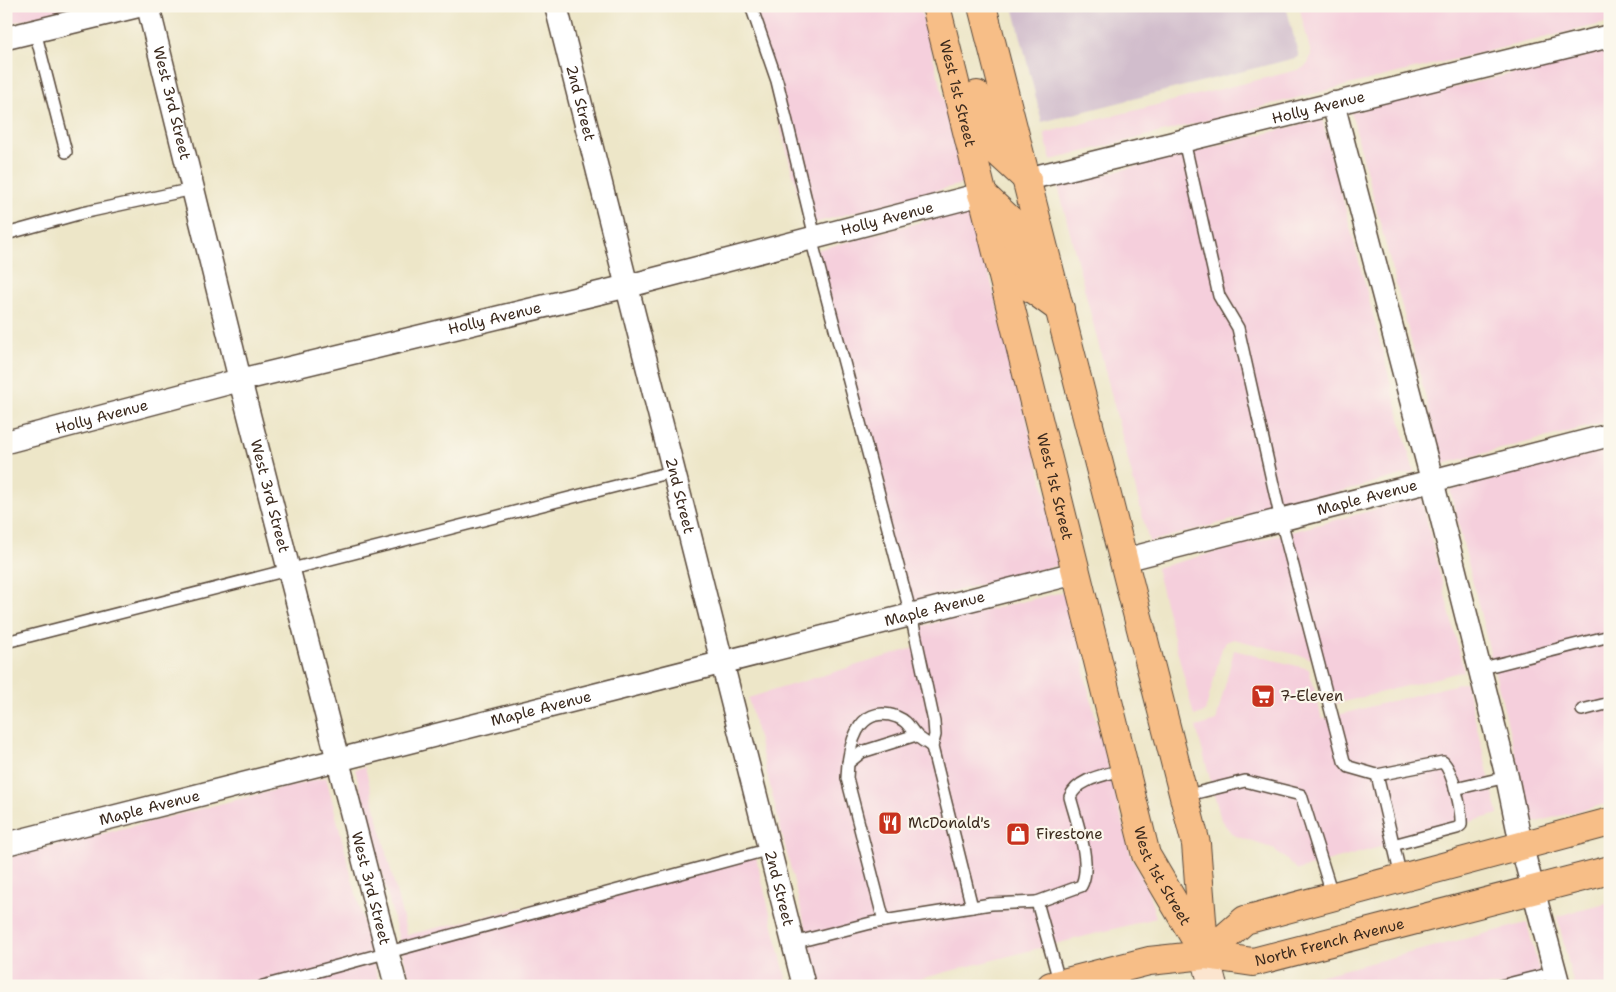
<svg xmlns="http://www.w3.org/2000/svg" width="1616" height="992" font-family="'Shantell Sans',sans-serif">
<rect width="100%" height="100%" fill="#fbf7ec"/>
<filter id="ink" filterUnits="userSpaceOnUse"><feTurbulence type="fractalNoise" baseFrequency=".02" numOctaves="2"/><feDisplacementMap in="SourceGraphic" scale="10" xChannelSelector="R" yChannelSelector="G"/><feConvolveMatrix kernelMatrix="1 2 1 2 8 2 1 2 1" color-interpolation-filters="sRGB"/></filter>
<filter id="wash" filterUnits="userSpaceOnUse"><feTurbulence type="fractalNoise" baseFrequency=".0096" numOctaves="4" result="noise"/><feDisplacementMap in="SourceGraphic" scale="20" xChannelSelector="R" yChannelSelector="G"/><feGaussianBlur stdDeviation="1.12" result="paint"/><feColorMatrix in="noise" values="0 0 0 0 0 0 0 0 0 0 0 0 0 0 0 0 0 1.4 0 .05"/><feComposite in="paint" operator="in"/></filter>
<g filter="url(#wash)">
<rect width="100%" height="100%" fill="#ede6c8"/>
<g fill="#f5cfdc">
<path d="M6,6H81L6,24Z"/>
<path d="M749,6H920L966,183L806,225Z"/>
<path d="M1299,6H1610V22L1344,86L1051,160L1044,133L1301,69L1308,64L1311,54Z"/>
<path d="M1610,50V421L1443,464L1351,112Z"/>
<path d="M1322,119L1414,472L1149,542L1058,186Z"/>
<path d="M972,208L1064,564L906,603L813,251Z"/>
<path d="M1610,449V803L1532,823L1450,490Z"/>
<path d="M1421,497L1464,671L1332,705L1317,660L1234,639L1226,642L1222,648L1205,712L1194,716L1156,568Z"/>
<path d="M1071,590L1084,642L1085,676L1132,859L1147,887L1156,918L892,986H820L748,698L917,647L913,628Z"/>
<path d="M1234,650L1309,669L1322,719L1466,682L1498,814L1298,870L1274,849L1233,835L1221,820L1196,727L1216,721Z"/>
<path d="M365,767L407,935L755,853L788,986H411L355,769Z"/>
<path d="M326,777L380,986H6V858Z"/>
<path d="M1610,903V986H1574L1557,916Z"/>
<path d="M1527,923L1543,986H1279Z"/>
</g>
<path fill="#d1bdcc" d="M1013,6H1286L1299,57L1042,122Z"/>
</g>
<g filter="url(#ink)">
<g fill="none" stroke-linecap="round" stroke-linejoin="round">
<g stroke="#564638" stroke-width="14">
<g id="service">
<path d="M751,6L777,81L815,237"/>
<path d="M35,31L66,152"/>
<path d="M1184,141L1219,296L1238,328L1281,520L1344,761L1349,767L1377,775L1443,762C1453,772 1462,810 1461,825L1457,828L1393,845"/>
<path d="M6,234L82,213L193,189"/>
<path d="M811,238L911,615L934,722L935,735L932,747L972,907"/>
<path d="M6,642L675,471"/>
<path d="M1479,669L1610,636"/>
<path d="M1582,710L1610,703"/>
<path d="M848,763L862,752L916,735"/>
<path d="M1377,775L1401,877"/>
<path d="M1455,789L1507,777"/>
<path d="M1184,796L1245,781L1301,795L1333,897"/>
<path d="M1037,902L1081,886C1093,865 1076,820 1070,797C1078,778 1106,775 1125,769"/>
<path d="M884,921L847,778C848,749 856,702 897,717C909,722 909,728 916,735C920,740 928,743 932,747"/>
<path d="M793,943L871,923L991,904L1037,902L1060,984"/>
<path d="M263,986L770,849"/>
<path d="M1500,986L1556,972"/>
</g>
</g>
<g stroke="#564638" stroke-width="25">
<g id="minor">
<path id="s1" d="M148,6L240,380L396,986"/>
<path id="s2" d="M556,6L804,986"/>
<path d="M6,38L138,6"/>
<path d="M1333,103L1432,480L1507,777L1521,844L1559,986"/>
<path id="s3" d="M1027,179L1610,36"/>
<path id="s4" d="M6,442L240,380L628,286L982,194"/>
<path id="s5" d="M1124,560L1610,435"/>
<path id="s6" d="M6,844L1076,573"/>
</g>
</g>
<g stroke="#564638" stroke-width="30">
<path id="secondary" d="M1205,955L1213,986"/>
</g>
<g stroke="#564638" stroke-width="30">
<g id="primary">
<path id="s7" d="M936,6L1146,855L1205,955"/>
<path d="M982,6L1196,844L1204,946"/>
<path d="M977,95L990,145L1027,179"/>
<path d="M982,194L1013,223L1031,288L1060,309"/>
<path d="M1205,955L1245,920L1610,822"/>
<path id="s8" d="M1051,986L1149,961L1205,955L1253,962L1610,870"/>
</g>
</g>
<use href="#service" stroke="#fff" stroke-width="11"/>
<use href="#minor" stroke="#fff" stroke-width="22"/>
<use href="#secondary" stroke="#fce5cf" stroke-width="28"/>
<use href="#primary" stroke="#f7be87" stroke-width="28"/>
</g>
</g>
<defs>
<g id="supermarket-square" transform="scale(1.25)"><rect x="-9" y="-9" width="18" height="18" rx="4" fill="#c8321e" stroke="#fbf7ec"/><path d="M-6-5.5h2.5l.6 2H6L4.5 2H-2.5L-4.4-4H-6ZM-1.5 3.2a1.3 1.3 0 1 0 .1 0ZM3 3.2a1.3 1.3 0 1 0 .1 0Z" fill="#fff"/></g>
<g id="restaurant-square" transform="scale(1.25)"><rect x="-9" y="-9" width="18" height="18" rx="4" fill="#c8321e" stroke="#fbf7ec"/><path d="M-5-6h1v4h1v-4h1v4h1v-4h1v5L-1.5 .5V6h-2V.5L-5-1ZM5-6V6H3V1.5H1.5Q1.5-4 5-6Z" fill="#fff"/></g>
<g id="shop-square" transform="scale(1.25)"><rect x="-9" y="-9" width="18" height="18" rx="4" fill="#c8321e" stroke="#fbf7ec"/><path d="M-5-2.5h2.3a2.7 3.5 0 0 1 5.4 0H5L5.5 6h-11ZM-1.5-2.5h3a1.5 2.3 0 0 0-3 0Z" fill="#fff"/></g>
</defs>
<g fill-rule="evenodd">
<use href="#supermarket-square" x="1263" y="696"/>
<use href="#restaurant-square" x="890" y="823"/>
<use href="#shop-square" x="1018" y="834"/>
</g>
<g text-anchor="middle" stroke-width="4.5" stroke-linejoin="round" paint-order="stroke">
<g font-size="15" fill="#3b2a1e" stroke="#fbf7ec">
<text dy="5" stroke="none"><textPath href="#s7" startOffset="90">West 1st Street</textPath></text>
<text dy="5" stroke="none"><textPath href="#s2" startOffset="100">2nd Street</textPath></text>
<text dy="5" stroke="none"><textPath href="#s1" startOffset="100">West 3rd Street</textPath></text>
<text dy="5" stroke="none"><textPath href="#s3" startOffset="300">Holly Avenue</textPath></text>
<text dy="5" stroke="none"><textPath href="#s4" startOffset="909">Holly Avenue</textPath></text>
<text dy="5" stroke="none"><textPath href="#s4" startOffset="504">Holly Avenue</textPath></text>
<text dy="5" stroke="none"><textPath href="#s4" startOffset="99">Holly Avenue</textPath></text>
<text dy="5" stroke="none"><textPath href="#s7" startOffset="495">West 1st Street</textPath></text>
<text dy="5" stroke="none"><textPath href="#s2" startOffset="505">2nd Street</textPath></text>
<text dy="5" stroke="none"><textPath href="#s1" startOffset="505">West 3rd Street</textPath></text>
<text dy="5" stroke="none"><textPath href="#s5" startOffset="251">Maple Avenue</textPath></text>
<text dy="5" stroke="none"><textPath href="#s6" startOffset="958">Maple Avenue</textPath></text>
<text dy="5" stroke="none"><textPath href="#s6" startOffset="552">Maple Avenue</textPath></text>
<text dy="5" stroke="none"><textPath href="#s6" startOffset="148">Maple Avenue</textPath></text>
<text dy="5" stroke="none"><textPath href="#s7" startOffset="900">West 1st Street</textPath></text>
<text dy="5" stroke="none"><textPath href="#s1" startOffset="910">West 3rd Street</textPath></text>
<text dy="5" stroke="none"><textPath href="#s2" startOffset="910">2nd Street</textPath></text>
<text dy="5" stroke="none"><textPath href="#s8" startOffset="285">North French Avenue</textPath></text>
</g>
<g font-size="15" fill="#3b2a1e" stroke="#fbf7ec" text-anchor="start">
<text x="1280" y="701">7-Eleven</text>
<text x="908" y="828">McDonald's</text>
<text x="1036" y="839">Firestone</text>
</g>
</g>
<rect width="1616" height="992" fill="none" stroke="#fbf7ec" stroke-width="25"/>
</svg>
